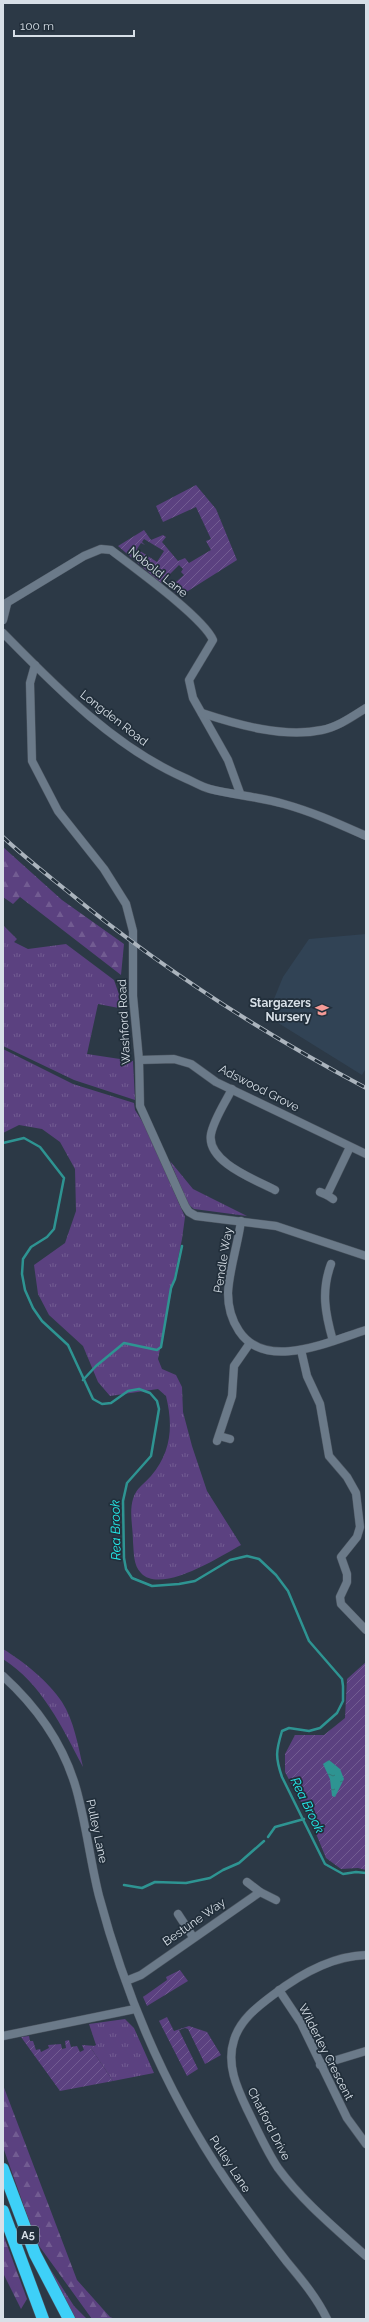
<svg xmlns="http://www.w3.org/2000/svg" width="369" height="2322" font-family="Raleway,sans-serif">
<defs>
<pattern id="grass-tufts" width="24" height="20" patternUnits="userSpaceOnUse"><rect width="24" height="20" fill="#5b4180"/><path d="M3 7l-1-3M5 7V3M7 7l1-3M15 17l-1-3M17 17v-4M19 17l1-3" fill="none" stroke="#725c92"/></pattern>
<pattern id="forest-firs" width="22" height="20" patternUnits="userSpaceOnUse"><rect width="22" height="20" fill="#5b4180"/><path d="M5 1l3.5 6h-7zM16 11l3.5 6h-7z" fill="#725c92"/></pattern>
<pattern id="garden-furrows" width="10" height="10" patternUnits="userSpaceOnUse"><rect width="10" height="10" fill="#5b4180"/><path d="M-1 1l2-2M0 10L10 0M9 11l2-2" fill="none" stroke="#725c92"/></pattern>
<pattern id="water-ripples" width="26" height="14" patternUnits="userSpaceOnUse"><rect width="26" height="14" fill="#2e9492"/><path d="M2 4q2-2 4 0t4 0M15 11q2-2 4 0t4 0" fill="none" stroke="#347877"/></pattern>
</defs>
<rect width="100%" height="100%" fill="#2c3946"/>
<path fill="#314355" d="M366,934V1068L362,1075L267,1016L283,977L309,939Z"/>
<g fill="url(#grass-tufts)">
<path d="M3,925L17,939L14,942L28,949L66,944L114,980L124,1009L98,1004L87,1054L133,1061L135,1100L74,1080L3,1046Z"/>
<path d="M3,1049L73,1084L134,1103L135,1110L146,1127L185,1217L182,1239L158,1359L162,1369L176,1375L182,1387L183,1412L192,1446L207,1491L241,1545C221,1556 161,1595 141,1573C133,1565 134,1552 133,1542C133,1528 129,1512 133,1499C136,1488 144,1484 151,1476C172,1451 173,1425 166,1396L158,1389L110,1396L98,1382L83,1346L49,1315L38,1294L34,1265L65,1243L76,1211L75,1169L60,1142L42,1129L19,1125L3,1133Z"/>
<path d="M170,1161L193,1189L247,1216L194,1209L188,1204Z"/>
<path d="M3,1649C23,1661 49,1682 62,1702C74,1721 78,1745 83,1767C62,1727 42,1684 3,1659Z"/>
<path d="M125,2019L134,2028L154,2073L113,2081L91,2048L96,2045L89,2024Z"/>
<path d="M47,2264L74,2306L87,2319H76L56,2285Z"/>
</g>
<g fill="url(#forest-firs)">
<path d="M3,847L62,900L124,944L121,975L20,897L13,904L3,897Z"/>
<path d="M3,2085L77,2280L110,2317L115,2319H92L37,2243L3,2147Z"/>
<path d="M3,2234L27,2299L21,2309L3,2273Z"/>
</g>
<g fill="url(#garden-furrows)" fill-rule="evenodd">
<path d="M196,485L216,509L237,560L180,596L169,588L184,575L181,572L183,569L179,565L161,583L118,546L144,530L151,540L163,535L166,537L162,542L178,561L185,558L189,563L211,550L206,541L211,539L196,507L163,522L156,506ZM144,539L164,551L157,562L137,549L141,543L145,545L142,542Z"/>
<path d="M366,1662V1870L358,1868L341,1869L326,1858L310,1819L285,1772V1754L295,1735H324L345,1718L347,1679Z"/>
<path d="M180,1970L188,1981L147,2006L143,1997L167,1980L166,1977Z"/>
<path d="M167,2017L174,2031L189,2026L207,2032L221,2055L205,2064L188,2029L185,2028L179,2030L198,2069L187,2076L159,2021Z"/>
<path d="M29,2036L30,2041H33L36,2050L40,2049L41,2052L49,2048L48,2045L61,2044L62,2049L66,2048L65,2041L69,2040L71,2047L77,2046L80,2052L84,2050L82,2045L96,2046L91,2048L113,2081L60,2091L21,2037Z"/>
</g>
<path fill="url(#water-ripples)" d="M329,1760L340,1769L344,1779L335,1797L332,1796L330,1779L323,1764Z"/>
<g fill="none" stroke-linecap="round" stroke-linejoin="round">
<g stroke="#2e9492" stroke-width="2.5">
<path d="M3,1143L24,1138L40,1147L64,1178L54,1229L47,1237L31,1247L23,1259L22,1274L25,1290L33,1308L42,1321L68,1345L93,1399L102,1404L111,1403L128,1391L139,1389L150,1393L157,1401L159,1409L151,1456L127,1483L123,1501L124,1558L126,1569L132,1578L152,1586L179,1584L195,1581L230,1560L247,1556L259,1559L276,1575L288,1591L309,1641L342,1679L343,1686V1701L337,1713L320,1728L309,1731L289,1728L282,1731C276,1751 275,1757 282,1777L325,1864L343,1874L356,1872L366,1873"/>
<path d="M83,1380L96,1366L124,1343L157,1350L161,1347L171,1288L175,1279L182,1246"/>
<path d="M268,1837L275,1827L304,1819"/>
<path d="M124,1885L142,1888L155,1882L186,1883L210,1878L223,1870L239,1863L264,1841"/>
</g>
<g stroke="#4b5560" stroke-width="9">
<g id="minor">
<path d="M3,605L84,556L101,549L111,550C133,567 203,617 213,640L189,680L193,698L228,760L240,793"/>
<path d="M3,620L7,604"/>
<path d="M3,633C57,688 115,748 187,779C194,782 202,787 210,789C234,795 260,797 284,804C313,812 339,824 366,836"/>
<path d="M35,665L30,683L32,761L58,811L104,869L126,904L133,931V996L139,1060L140,1106L185,1206L189,1212L196,1216L276,1226L366,1256"/>
<path d="M202,713C238,725 284,738 322,730C338,727 353,716 366,708"/>
<path d="M139,1060L174,1059L191,1064L216,1082L366,1154"/>
<path d="M232,1089C225,1103 214,1119 211,1134C206,1162 256,1180 275,1190"/>
<path d="M320,1192L327,1195L350,1147"/>
<path d="M327,1195L333,1199"/>
<path d="M241,1221C238,1244 229,1270 228,1293C228,1307 231,1319 239,1331C266,1372 330,1341 366,1330"/>
<path d="M331,1264C321,1291 325,1313 333,1341"/>
<path d="M301,1350L307,1376L320,1404L329,1456L347,1477L356,1493L360,1527L357,1537L341,1557L347,1574V1582L340,1597L341,1604L366,1630"/>
<path d="M219,1436L230,1439"/>
<path d="M217,1441L232,1396L234,1366L250,1343"/>
<path d="M3,1676C37,1707 63,1743 76,1788C86,1823 90,1860 99,1896C126,1997 167,2093 226,2180C245,2208 266,2235 287,2262C302,2280 317,2298 327,2319"/>
<path d="M247,1882L260,1892"/>
<path d="M178,1914L193,1937"/>
<path d="M366,1955C332,1956 299,1975 273,1995C257,2007 240,2020 234,2040C226,2064 237,2088 247,2109C257,2129 266,2150 278,2168C303,2202 335,2228 366,2256"/>
<path d="M126,1981L141,1975L260,1892L276,1900"/>
<path d="M279,1990L301,2023L347,2118L366,2144"/>
<path d="M3,2036L135,2009"/>
<path d="M320,2065L366,2051"/>
</g>
</g>
<g stroke="#4b5560" stroke-width="13">
<g id="highway">
<path d="M3,2169L35,2254L69,2319"/>
<path d="M3,2211L43,2319"/>
</g>
</g>
<use href="#minor" stroke="#6b7a89" stroke-width="8"/>
<use href="#highway" stroke="#3ed0f8" stroke-width="12"/>
<g stroke="#abb4bd" stroke-width="4">
<path id="rail" d="M3,837C23,856 45,873 66,890C159,967 259,1031 366,1088"/>
</g>
<use href="#rail" stroke="#222f3b" stroke-width="2.5" stroke-dasharray="8" stroke-linecap="butt"/>
</g>
<defs>
<g id="school-bare" transform="scale(1.08)"><path d="M0-5L7-2L0 1L-7-2ZM-4 1L0 2.5L4 1V4Q0 6-4 4Z" fill="#f59b97" stroke="#222f3b" stroke-width="2.5" paint-order="stroke"/></g>
</defs>
<g fill-rule="evenodd">
<use href="#school-bare" x="322" y="1010"/>
</g>
<g text-anchor="middle" stroke-width="3.5" stroke-linejoin="round" paint-order="stroke">
<rect fill="#222f3b" stroke="#a1aab3" stroke-width="1" x="17" y="2226" width="22" height="18" rx="3"/>
<g font-size="11" font-weight="bold" fill="#d7dfe7">
<text x="28" y="2239">A5</text>
</g>
<g font-size="12" fill="#d7dfe7" stroke="#222f3b">
<text transform="translate(158 572) rotate(39)" y="4">Nobold Lane</text>
<text transform="translate(114 718) rotate(38)" y="4">Longden Road</text>
<text transform="translate(124 1022) rotate(-93)" y="4">Washford Road</text>
<text transform="translate(259 1088) rotate(27)" y="4">Adswood Grove</text>
<text transform="translate(223 1260) rotate(-81)" y="4">Pendle Way</text>
<text transform="translate(97 1831) rotate(78)" y="4">Pulley Lane</text>
<text transform="translate(194 1922) rotate(-35)" y="4">Bestune Way</text>
<text transform="translate(326 2052) rotate(63)" y="4">Wilderley Crescent</text>
<text transform="translate(269 2124) rotate(63)" y="4">Chatford Drive</text>
<text transform="translate(230 2164) rotate(57)" y="4">Pulley Lane</text>
</g>
<g font-size="12" font-weight="bold" fill="#d7dfe7" stroke="#222f3b" text-anchor="end">
<text x="311" y="1007">Stargazers<tspan x="311" dy="14">Nursery</tspan></text>
</g>
<g font-size="13" font-style="italic" fill="#23efed" stroke="#222f3b">
<text transform="translate(115 1530) rotate(-91)" y="5">Rea Brook</text>
<text transform="translate(308 1805) rotate(64)" y="5">Rea Brook</text>
</g>
</g>
<rect width="369" height="2322" fill="none" stroke="#d7dfe7" stroke-width="8"/>
<path d="M14 30v6h120v-6" fill="none" stroke="#d7dfe7" stroke-width="2"/>
<text x="20" y="30" font-size="12" fill="#d7dfe7" stroke="#222f3b" stroke-width="3" paint-order="stroke">100 m</text>
</svg>
